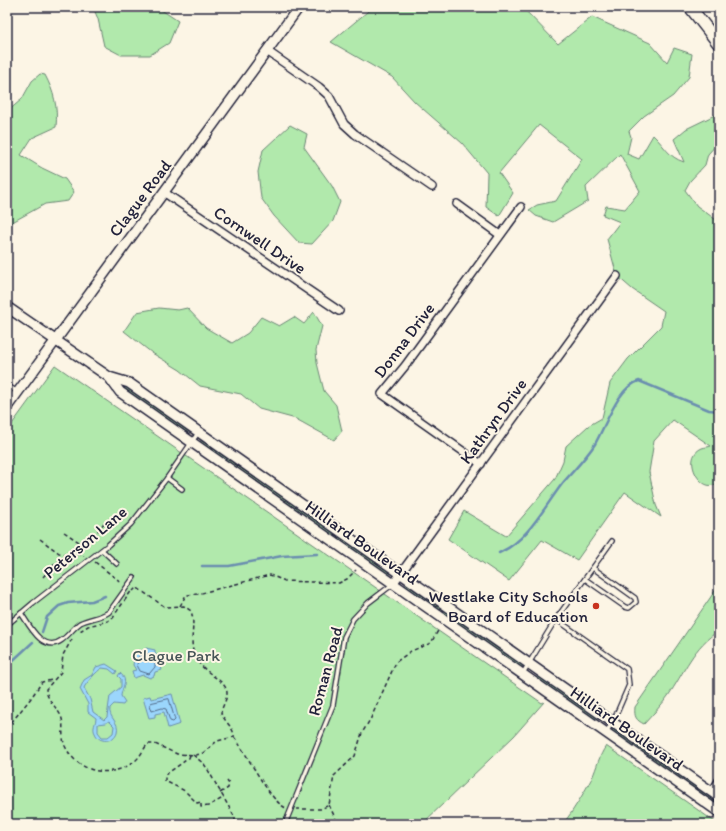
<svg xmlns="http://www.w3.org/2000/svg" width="726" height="831" font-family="Itim,sans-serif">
<rect width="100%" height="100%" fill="#fcf5e5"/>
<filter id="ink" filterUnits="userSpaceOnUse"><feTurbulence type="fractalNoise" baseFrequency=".025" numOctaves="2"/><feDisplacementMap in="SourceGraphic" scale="8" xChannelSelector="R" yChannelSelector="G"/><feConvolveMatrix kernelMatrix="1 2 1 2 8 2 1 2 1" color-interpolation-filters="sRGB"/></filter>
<g filter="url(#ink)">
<g fill="#b1e9ac" stroke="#6a8674">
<path d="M93,7H157L178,21L169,43L150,55H121L104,46L98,19Z"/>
<path d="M373,7H522L558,44L592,17L650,43L667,62L674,48L692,54L689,77L673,96L644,116L629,131L631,137L627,154L639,159L653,135C665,146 668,157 684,162L674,139L686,129L719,113V142L708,154L705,165L690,181L685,190L697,206L719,222V481C704,499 679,458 702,448C705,447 709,447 711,446L673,420L654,441L649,472L656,505L661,517L625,492L577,560L542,540L509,581L448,539L464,511L506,536L555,479L563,461L566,446L588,426L602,418L610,383L628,359L661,326L664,311L632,289L617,276L607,239L620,222L603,215L606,206L625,209L640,191L620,154L586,187L588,201L553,222L536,216L529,210L537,205L556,201L582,159L539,125L499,173L513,193L499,216L486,207L487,173L462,143L415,102L392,77L331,42Z"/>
<path d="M40,74L45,75C54,92 58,107 56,127L32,138L21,155L42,168L65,179L74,192L68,201L45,204L7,225V112L22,99L32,81Z"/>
<path d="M290,125L307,134L304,147L332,186L340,202L333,221L312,244L299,243L274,216L261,198L258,172L263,150Z"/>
<path d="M159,308L178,310L187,308L206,328L232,343L248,333L261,317L279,326L294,317L304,324L314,312L322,326L316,350L317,363L324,391L336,405L342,431L334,440L296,419L259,409L241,394L200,386L180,370L152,353L124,331L137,312Z"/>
<path d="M55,365L542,703L544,702L514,736L422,824H7V431Z"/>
<path d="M125,386L188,430V433L123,389Z"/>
<path d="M201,440L391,572L389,576L201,444Z"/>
<path d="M406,584L522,664L523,667H519L405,587Z"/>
<path d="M719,585V631C694,645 684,673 668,696C661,706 652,715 644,724C636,720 634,717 635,707Z"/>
<path d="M536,673L601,719H594L538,680Z"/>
<path d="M614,728L719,801V807L612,732V729Z"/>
<path d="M606,746L622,757L718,824H563C574,810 583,794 592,778C597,767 599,756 606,746Z"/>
</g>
<g fill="#9bd6fc" stroke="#6b8eaf" fill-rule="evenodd">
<path d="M146,648L155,650V653L159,659V664H160L162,670L155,672L154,676L150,678L143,675L134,678L132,671L136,670L133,665L134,659L132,656L139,650L144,652Z"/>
<path d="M106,664L117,671L115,674L109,669L102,668C98,670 85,684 84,688L90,699L93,712L104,720L107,717L110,696L121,687V679L118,676L120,673C129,681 122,686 121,696L125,702L123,705L114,704L110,708C108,718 120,722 117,732C114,742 99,744 95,733C92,728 96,723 96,718L88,712V704L80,689L84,680L92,675L96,667ZM109,721L114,726L113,733L108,737H102L98,732V724L106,723Z"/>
<path d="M172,694L180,724L168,728L164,712L155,714V717L149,718L143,698L150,696L151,699Z"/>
</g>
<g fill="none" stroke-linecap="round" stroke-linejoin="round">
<g stroke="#526a88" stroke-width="1">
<path d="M148,654H150L155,660V667L149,674L140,671L137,665L139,656Z"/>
<path d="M169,699L175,720L173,722L170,721L166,709L162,708L152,711L150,705L151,703Z"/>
</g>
<g stroke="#6b8eaf" stroke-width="2.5">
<path d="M499,553C528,540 543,509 562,484C573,471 586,458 595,444C606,425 618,387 639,381L709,410L719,411"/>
<path d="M202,566H229L282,556L317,554"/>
<path d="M42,632L47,617L59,606L68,603L92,601L105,596"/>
<path d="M7,666L33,642"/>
</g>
<g stroke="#22223b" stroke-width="6">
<g id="service">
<path d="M7,385L17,392"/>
<path d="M167,478L182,489"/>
<path d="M102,550L117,564"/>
<path d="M585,579L625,607L629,608L636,602L635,598L593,568"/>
<path d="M21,613C29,625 43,654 62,640C69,635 73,628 80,623C90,618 101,618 109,612L134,577"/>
<path d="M556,619L612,541"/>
<path d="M7,625L33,603L108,545L131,524L167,478L198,433"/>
<path d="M523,673L556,619L627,669L629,685L613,722L606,732"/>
<path d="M285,824L333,705L344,637L353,619L368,603L393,584"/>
</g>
</g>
<g stroke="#22223b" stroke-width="10">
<g id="minor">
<path d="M267,51L319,87L329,96L344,124L355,134L432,187"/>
<path d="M165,193L339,311"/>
<path d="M457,204L500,235"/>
<path d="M481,464L382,394L405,366L521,207"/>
<path d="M393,584L617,276"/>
<path d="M712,792L719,781"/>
</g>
</g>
<g stroke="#22223b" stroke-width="12">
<g id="secondary">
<path d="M7,307L109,377L120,392L719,812"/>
<path d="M109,377L129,383L719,797"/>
<path d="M7,407L299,7"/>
</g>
</g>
<g stroke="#22223b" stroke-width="14">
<path id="primary" d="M690,7L719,44"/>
</g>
<g stroke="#22223b" stroke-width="1.5" stroke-dasharray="4 3" stroke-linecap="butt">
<path d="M64,532L82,544L77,553"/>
<path d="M40,539L59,553L66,555L77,553L84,556"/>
<path d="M82,544L90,541L104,523"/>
<path d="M95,562L122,583"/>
<path d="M43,577L55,564L67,556"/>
<path d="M180,606L186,595L198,594L270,575L285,581L339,583L347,579L356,570"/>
<path d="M80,631L88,626L108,621L113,617L132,590"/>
<path d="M72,639L63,655L61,672L46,689C47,702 59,708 62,719C64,727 61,736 65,746C78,774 112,779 135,761C141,756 143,749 148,744H155L177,754L196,755L203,753L217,741L234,737C235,729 224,721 221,713C222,706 227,700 227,693C227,679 200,673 194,654C189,639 196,626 191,611L184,606L165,607L139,589L136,588L133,591"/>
<path d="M7,728L31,698L42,682L52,680"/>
<path d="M234,737C247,753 269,801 286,808"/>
<path d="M190,755L189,758L165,775V781L185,791L197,803L201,802V807L208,806L223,798"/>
<path d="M193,755L204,764L208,770L234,816L236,824"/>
<path d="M220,793L228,788L229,784L227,781"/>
<path d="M329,805L338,824"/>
<path d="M296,809H321L329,805L334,776L355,756L362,733L371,718L396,662L411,651L431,643L439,629"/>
</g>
<use href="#service" stroke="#fcf5e5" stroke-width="3.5"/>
<use href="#minor" stroke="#fcf5e5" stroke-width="7"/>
<use href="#secondary" stroke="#fcf5e5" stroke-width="9"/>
<use href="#primary" stroke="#fcf5e5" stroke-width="11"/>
</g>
</g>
<circle fill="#c8321e" stroke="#fcf5e5" stroke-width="1.5" cx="596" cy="606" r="4"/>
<g text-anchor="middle" stroke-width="4" stroke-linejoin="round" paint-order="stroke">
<g font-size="17" fill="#22223b" stroke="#fcf5e5">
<text transform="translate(140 198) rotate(-53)" y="6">Clague Road</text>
<text transform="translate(260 240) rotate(34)" y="6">Cornwell Drive</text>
<text transform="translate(404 340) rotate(-53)" y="6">Donna Drive</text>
<text transform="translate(493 421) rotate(-54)" y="6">Kathryn Drive</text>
<text transform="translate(85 542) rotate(-40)" y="6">Peterson Lane</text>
<text transform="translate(362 542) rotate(35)" y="6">Hilliard Boulevard</text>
<text transform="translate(325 671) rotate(-75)" y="6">Roman Road</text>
<text transform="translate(627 728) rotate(35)" y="6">Hilliard Boulevard</text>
</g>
<g font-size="17" fill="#22223b" stroke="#fcf5e5" text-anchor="end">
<text x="588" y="602">Westlake City Schools<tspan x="588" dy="20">Board of Education</tspan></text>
</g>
<g font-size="17" fill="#465457" stroke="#fcf5e5">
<text x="176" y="661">Clague Park</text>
</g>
</g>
<rect width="726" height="831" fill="none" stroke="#fcf5e5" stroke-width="24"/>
<rect x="12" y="12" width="702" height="807" fill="none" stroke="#22223b" stroke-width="1.5" filter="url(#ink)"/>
</svg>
